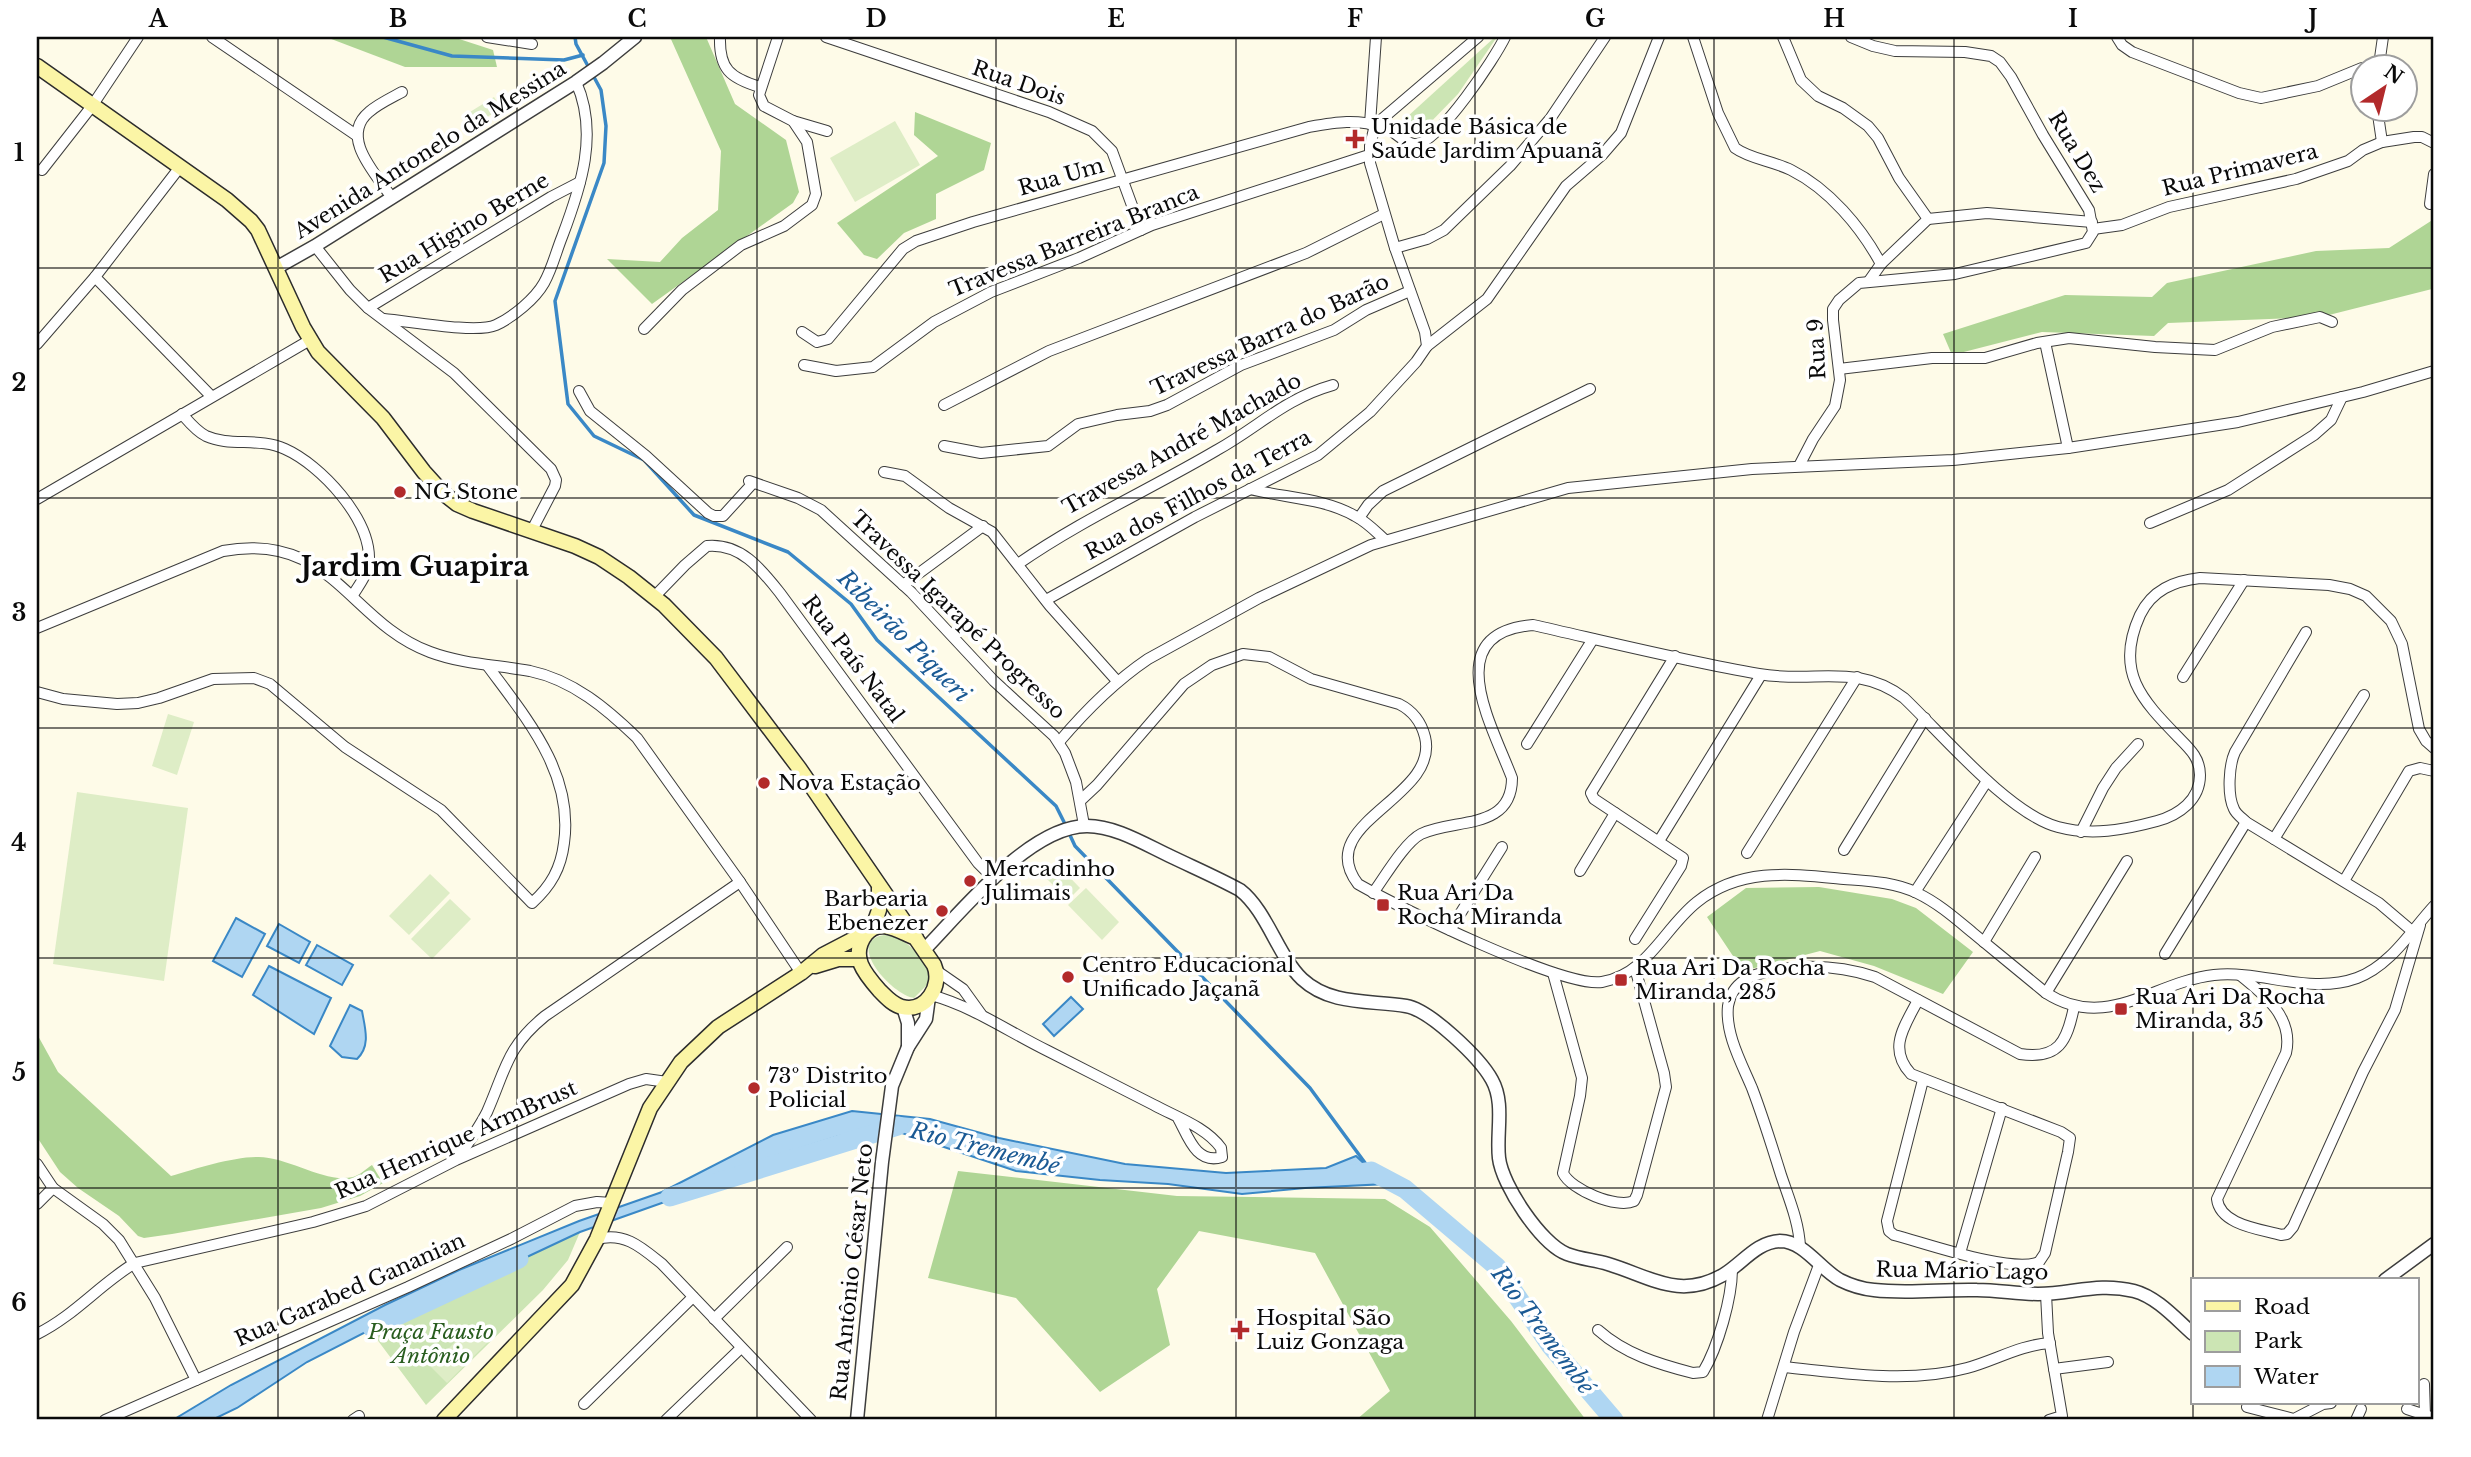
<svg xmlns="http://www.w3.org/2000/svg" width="2471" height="1457" font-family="'Libre Baskerville',serif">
<rect width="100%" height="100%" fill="#fefbe8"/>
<g fill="#cce5b4">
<path d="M1495,37H1497L1458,94L1422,131L1415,134L1410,133L1404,126L1407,117Z"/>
<path d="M884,935C907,937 920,955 931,974L929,983L914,998C892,995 844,942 884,935Z"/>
<path d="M580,1232L568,1260L543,1290L426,1405L370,1330L465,1281L529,1256Z"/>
</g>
<g fill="#afd595">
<path d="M326,37H453L493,50L497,67H405Z"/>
<path d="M670,37H706L735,104L786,140L799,192L793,203L652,304L607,259L660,262L682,238L718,210L721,151Z"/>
<path d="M915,112L991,143L984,170L936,194V219L904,233L877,259L864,255L837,223L938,156L914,135Z"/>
<path d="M2434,219V286L2432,289L2321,317L2168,323L2154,336L2042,332L1952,355L1943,334L2065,295L2152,297L2167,283L2316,251L2389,248Z"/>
<path d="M1819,887L1892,899L1916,908L1973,952L1943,994L1874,966L1820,951L1743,971L1707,917L1746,888Z"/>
<path d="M37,1034L58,1072L171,1176C195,1169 232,1157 257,1157C287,1156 325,1184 353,1177C360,1175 366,1169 372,1165L383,1183L360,1196L321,1208L172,1234L144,1238L138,1236L119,1216L78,1188L60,1172L37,1137Z"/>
<path d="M958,1171L1177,1196L1385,1199L1430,1227L1511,1321L1586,1420H1356L1390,1391L1315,1253L1199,1231L1157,1289L1170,1345L1100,1392L1016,1298L928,1278Z"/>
</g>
<g fill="#deedc6">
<path d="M494,97L501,108L469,129L462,117Z"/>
<path d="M895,121L920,165L855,202L830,158Z"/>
<path d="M168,714L194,722L177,775L152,766Z"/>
<path d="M77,792L188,808L164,981L53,964Z"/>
<path d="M1055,862L1080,888L1068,900L1042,874Z"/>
<path d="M430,874L450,893L409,935L389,916Z"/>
<path d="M1086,888L1119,922L1102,940L1068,905Z"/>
<path d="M450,899L471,919L432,959L411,939Z"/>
<path d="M472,1324L489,1341L447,1383L431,1367Z"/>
</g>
<g fill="#afd6f2" stroke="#3a88c6" stroke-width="2">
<path d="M236,918L265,934L242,977L213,961Z"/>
<path d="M279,924L310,942L299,963L267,946Z"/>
<path d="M317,945L353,965L342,985L306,965Z"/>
<path d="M269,966L331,998L314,1034L253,995Z"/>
<path d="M1071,997L1083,1009L1054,1036L1043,1024Z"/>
<path d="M350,1005L362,1011C365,1028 371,1046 357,1059L342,1057L330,1046Z"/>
<path d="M852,1111L930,1119L999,1138L1125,1164L1226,1173L1326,1168L1356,1156L1386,1184L1305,1188L1242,1194L1168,1184L1100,1180L1016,1171L899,1132L839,1136L749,1165L673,1199L580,1232L529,1256L465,1281L307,1362L237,1408L212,1420H173L231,1385L385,1305L459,1270L579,1221L662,1192L773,1135Z"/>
</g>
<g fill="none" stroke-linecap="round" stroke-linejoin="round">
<g stroke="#3a88c6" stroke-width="3.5">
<path d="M383,37L452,56L564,60L583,55"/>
<path d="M575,37L576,44L601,90L606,126L604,163L555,301L568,404L594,436L644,460L694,515L788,552L851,604L877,640L1056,806L1066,826"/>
<path d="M1069,833L1075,846L1310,1088L1371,1171"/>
</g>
<g stroke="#afd6f2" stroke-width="19">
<path d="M1347,1175L1371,1171L1405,1189L1497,1267L1550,1345L1614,1420"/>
<path d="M670,1197L898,1126"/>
<path d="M372,1328L519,1259"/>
</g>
<g stroke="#3d3d3d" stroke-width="12">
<g id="minor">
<path d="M212,37L356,135"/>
<path d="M487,37L532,44"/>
<path d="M720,37C719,69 730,78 760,87"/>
<path d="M826,37L1049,112L1092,131L1112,151L1141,230"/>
<path d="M1693,37L1718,113L1735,148C1750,159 1773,161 1791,170C1829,189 1861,227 1881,264"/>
<path d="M1783,37L1801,80L1818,96L1843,108L1868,126L1878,138L1899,178L1928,219L1881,264L1869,281"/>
<path d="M2117,37L2122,45L2132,52L2239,93L2261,98L2318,86L2362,68"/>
<path d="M2374,66L2380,58L2383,37"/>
<path d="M2377,108L2382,142"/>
<path d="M793,121L827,131"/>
<path d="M1370,124L1376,37"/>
<path d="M42,170L92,106L138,37"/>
<path d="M392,198C376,174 339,137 369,112C378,104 391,98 402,92"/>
<path d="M2430,204L2434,174"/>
<path d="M1928,219L1987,213L2092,222"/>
<path d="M2093,229L2122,225L2169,207L2296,179L2348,161L2363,150L2382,142L2414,137H2422L2434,143"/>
<path d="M315,246L350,290L368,308L454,373L551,469L556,480L555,486L531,532"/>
<path d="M1395,248L1427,239L1444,230L1510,166L1550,119L1605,37"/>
<path d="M95,277L211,396"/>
<path d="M368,308L551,197L580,182"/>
<path d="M384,319C409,321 476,334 496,325C513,317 535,299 544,283C552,269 556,252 562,237C581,187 599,133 576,82"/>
<path d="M644,329L682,290L741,245L784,226L812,205L816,194L807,142L793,121L764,106L759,95L778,37"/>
<path d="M802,332L817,342L828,339L903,249L916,241L973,222L1309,127C1338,122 1355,119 1384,127C1394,130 1406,146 1417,144C1440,141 1495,58 1505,37"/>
<path d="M2045,342L2068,448"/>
<path d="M37,344L95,277L180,167"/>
<path d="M1427,346L1487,299L1566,186L1602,155L1621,133L1659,37"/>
<path d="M804,365L836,371L873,367L934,322L991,292L1079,258L1152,225L1369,155"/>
<path d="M1839,369L1932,358H1985L2037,343L2069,338L2155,347L2215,350L2272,327L2320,317L2332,322"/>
<path d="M579,391L590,411L646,456L708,513L714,516H723L753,483"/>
<path d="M944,405L1049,351L1306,253L1384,214"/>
<path d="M182,414C189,422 196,431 206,436C230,447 259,437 285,449C321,465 371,519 369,561C368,574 359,585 353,595"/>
<path d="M944,446L981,453L1048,446L1078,424L1117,415L1150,411L1167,405L1241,365L1334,330L1366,310L1410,291"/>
<path d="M1799,466L1813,439L1835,406L1840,380L1833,320V309L1839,300L1859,283L1955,274L2086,243L2093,232L2089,210L2043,135L2011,77L2000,62L1991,56L1965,52L1895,51L1873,46L1851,37"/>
<path d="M884,472L905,476L949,508L992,532L1050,606L1117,681"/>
<path d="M749,481L798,498L821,510L911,592L994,681L1054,736L1065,753L1076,782L1084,825"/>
<path d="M1250,489C1285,498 1324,498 1355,516C1367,522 1375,531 1385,540"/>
<path d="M37,499L310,340"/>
<path d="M1359,518L1368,505L1383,491L1590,389"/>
<path d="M2150,523L2228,490L2314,435L2331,420L2342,397"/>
<path d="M1018,564C1081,520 1151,489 1217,450C1260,426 1284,399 1333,385"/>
<path d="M903,585L983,526"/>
<path d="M654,597L685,565L707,546C741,543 761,569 780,593L978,863L994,879"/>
<path d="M1046,600L1195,517L1318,455L1370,412L1416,362L1427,346L1425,332L1395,248L1370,163V146L1375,125L1478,37"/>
<path d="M37,628L223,551C332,531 349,622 430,652C462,664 497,665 530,671C573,680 607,709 637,738L740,882L801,973"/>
<path d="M2306,632L2235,752C2229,765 2227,795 2234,809C2236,814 2242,818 2246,822L2379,903L2412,931"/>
<path d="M2183,677L2244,580"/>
<path d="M37,692L63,699L117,704L138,703L159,698L213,679L254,678L270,684L345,747L441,810L532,903C551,886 561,868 564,843C574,773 526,718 487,665"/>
<path d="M1059,742C1086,710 1114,682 1148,659L1259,598L1371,545L1568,488L1752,469L1953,460L2068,448L2238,422L2363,392L2434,371"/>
<path d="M1527,744L1593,639"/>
<path d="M1081,800L1097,785L1184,684L1212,665L1243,654L1269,657L1311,679L1399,704C1413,711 1421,721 1425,737C1440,798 1311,823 1358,884C1398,907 1563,988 1602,982C1648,974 1664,928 1697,902C1741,867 1792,874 1844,879C1868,881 1895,882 1917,893C1938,903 1955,918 1973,933C1997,953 2022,973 2046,993C2107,1032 2153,982 2214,975C2262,970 2310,995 2357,978C2390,966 2411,931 2434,906"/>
<path d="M2081,832L2103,788L2116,768L2138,744"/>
<path d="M2274,839L2364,695"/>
<path d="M1659,841L1761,675"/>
<path d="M1844,850L1925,718"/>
<path d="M1747,853L1857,677"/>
<path d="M1580,871L1615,813"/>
<path d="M2344,881L2409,771L2420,768L2434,771"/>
<path d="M1915,892L1987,781"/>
<path d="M1373,893C1384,878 1405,842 1421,834C1454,818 1512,831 1512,778C1492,725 1438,633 1533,625C1608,642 1684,661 1759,674C1815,684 1856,662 1904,698C1942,734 2009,814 2058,827C2091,836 2124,830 2157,821C2179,815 2200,800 2200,775C2200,759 2191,750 2180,739C2142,700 2114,672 2140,615C2152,590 2174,581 2200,578L2329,585L2350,589L2366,596L2391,621L2402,644L2419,729L2426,741L2434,748"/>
<path d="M1450,930L1502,847"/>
<path d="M1635,939L1681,866L1683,858L1594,799L1591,793L1675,656"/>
<path d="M1984,942L2035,857"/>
<path d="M2165,954L2246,822"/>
<path d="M937,971L963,989L981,1014"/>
<path d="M1553,973L1582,1078L1580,1096L1563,1173C1571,1190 1617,1209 1634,1201L1637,1195L1666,1087L1664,1073L1635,968"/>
<path d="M2240,975C2265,995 2294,1018 2286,1053L2217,1199C2220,1225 2260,1229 2281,1235L2287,1234L2293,1227L2363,1072L2395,1010L2420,925"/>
<path d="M2046,993L2127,861"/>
<path d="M931,995C974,1007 1009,1032 1048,1051C1083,1069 1119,1087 1154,1105C1176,1117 1206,1127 1221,1148L1222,1157C1196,1165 1188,1136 1178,1118"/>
<path d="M1918,1000C1905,1026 1887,1048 1911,1074L2061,1132L2070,1138L2068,1152L2045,1253L2039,1262C2012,1274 1925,1243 1894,1235L1889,1231L1887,1221L1923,1080"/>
<path d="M458,1158C468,1143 479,1128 487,1112C506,1069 506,1048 545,1016L740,882"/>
<path d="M37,1164L53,1188L103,1224L119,1240L155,1298L196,1380"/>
<path d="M37,1204L53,1188"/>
<path d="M597,1239C625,1232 641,1247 662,1264L811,1420"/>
<path d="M1800,1247C1799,1222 1789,1199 1781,1175C1772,1146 1763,1117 1752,1088C1742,1064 1725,1034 1728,1006C1732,981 1753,974 1775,970C1810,964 1841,966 1875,977L2020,1054C2059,1060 2067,1041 2074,1007"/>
<path d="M1960,1253L2002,1108"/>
<path d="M2046,1294L2048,1333L2062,1416L2049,1420"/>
<path d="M714,1319L787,1247"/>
<path d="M1598,1330C1625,1354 1658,1364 1693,1373L1703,1372C1718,1347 1732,1298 1732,1269"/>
<path d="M37,1334C74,1316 100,1284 135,1263L313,1222L366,1206L456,1160L629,1084L646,1079L667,1082"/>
<path d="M1784,1367C1844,1373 1908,1384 1967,1368C1996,1360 2020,1345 2050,1343"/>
<path d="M2054,1369L2108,1362"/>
<path d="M2424,1384L2425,1416"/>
<path d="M584,1404L693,1297"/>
<path d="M2247,1407L2294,1419L2323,1404L2331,1403"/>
<path d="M2407,1409L2434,1418"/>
<path d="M105,1420L408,1287L511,1239L575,1206L597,1202L612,1203"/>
<path d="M353,1420L359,1416"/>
<path d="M666,1420L741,1348"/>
<path d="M1767,1420L1794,1332L1819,1265"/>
<path d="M2356,1420L2361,1409"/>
</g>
</g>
<g stroke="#3d3d3d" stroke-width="15">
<g id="tertiary">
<path d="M276,268L315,246L576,82L603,63L635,37"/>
<path d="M924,950C962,911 1030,826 1087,826C1116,826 1146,845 1172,857C1195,868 1218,878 1240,890C1267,911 1278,956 1302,979C1331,1006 1371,1000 1406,1006C1430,1010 1480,1058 1492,1080C1505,1103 1496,1133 1499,1158C1502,1185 1541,1244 1567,1254C1580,1259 1595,1260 1608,1264C1651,1277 1679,1300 1723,1275C1742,1264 1756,1242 1780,1241C1804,1241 1820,1269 1840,1280C1850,1285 1863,1289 1874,1290C1908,1294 1943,1289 1977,1290C1998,1290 2018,1294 2038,1294C2072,1294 2098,1282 2134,1291C2157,1297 2176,1319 2193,1334"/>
<path d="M903,1007L908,1023V1047"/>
<path d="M2385,1280L2434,1244"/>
<path d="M857,1420L882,1162L892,1086L908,1047L926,1019L929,997"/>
</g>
</g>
<g stroke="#2c2c2c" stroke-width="17">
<g id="secondary">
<path d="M37,66L227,200L251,221L258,230L303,327L318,352L383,418L424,472L443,493L457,504L473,511L575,546L599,557L629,577L664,605L716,658L799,768L934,965C943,985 926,1013 902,1007C893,1005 886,997 880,991C865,974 849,956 866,934C880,917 900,932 916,938"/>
<path d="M873,927L879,910V888"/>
<path d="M815,966L838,959H859"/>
<path d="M444,1420L572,1285L597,1239L650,1108L681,1062L718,1027L801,973L823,955L869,931"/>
</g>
</g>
<use href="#minor" stroke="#fff" stroke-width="10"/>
<use href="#tertiary" stroke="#fff" stroke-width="12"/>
<use href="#secondary" stroke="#fbf5a6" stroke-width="14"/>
</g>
<path fill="none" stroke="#0a0a0a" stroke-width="2" stroke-opacity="0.55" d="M278,37V1420M517,37V1420M757,37V1420M996,37V1420M1236,37V1420M1475,37V1420M1714,37V1420M1954,37V1420M2193,37V1280M37,268H2434M37,498H2434M37,728H2434M37,958H2434M37,1188H2434M2193,1403V1420"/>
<g fill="#b22a2b" stroke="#fff" stroke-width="2.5">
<path d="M1351.5 128.5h7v7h7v7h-7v7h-7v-7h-7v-7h7z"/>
<circle cx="400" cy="492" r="7"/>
<circle cx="764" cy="783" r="7"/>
<circle cx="970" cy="881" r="7"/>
<rect x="1376" y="898" width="14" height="14" rx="3.5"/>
<circle cx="942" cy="911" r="7"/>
<circle cx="1068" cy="977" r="7"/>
<rect x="1614" y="973" width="14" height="14" rx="3.5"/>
<rect x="2114" y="1002" width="14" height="14" rx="3.5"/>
<circle cx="754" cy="1088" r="7"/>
<path d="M1236.5 1319.5h7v7h7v7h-7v7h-7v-7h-7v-7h7z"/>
</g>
<g text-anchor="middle" stroke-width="7" stroke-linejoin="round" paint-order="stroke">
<g font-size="21" fill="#0a0a0a" stroke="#fff">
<text transform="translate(1019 83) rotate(19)" y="7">Rua Dois</text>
<text transform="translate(430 150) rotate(-32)" y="7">Avenida Antonelo da Messina</text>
<text transform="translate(2077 152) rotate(59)" y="7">Rua Dez</text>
<text transform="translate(2240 170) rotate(-14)" y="7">Rua Primavera</text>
<text transform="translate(1061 177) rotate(-16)" y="7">Rua Um</text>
<text transform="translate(464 228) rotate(-31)" y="7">Rua Higino Berne</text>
<text transform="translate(1074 241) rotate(-22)" y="7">Travessa Barreira Branca</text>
<text transform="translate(1270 335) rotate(-25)" y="7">Travessa Barra do Barão</text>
<text transform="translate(1817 349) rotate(-93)" y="7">Rua 9</text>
<text transform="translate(1182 444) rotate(-29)" y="7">Travessa André Machado</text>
<text transform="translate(1198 495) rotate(-28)" y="7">Rua dos Filhos da Terra</text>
<text transform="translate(958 615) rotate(44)" y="7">Travessa Igarapé Progresso</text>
<text transform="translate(853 659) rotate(53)" y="7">Rua País Natal</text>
<text transform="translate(456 1140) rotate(-24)" y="7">Rua Henrique ArmBrust</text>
<text transform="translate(1962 1271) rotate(1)" y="7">Rua Mário Lago</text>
<text transform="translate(852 1272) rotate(-84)" y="7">Rua Antônio César Neto</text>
<text transform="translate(350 1290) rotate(-24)" y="7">Rua Garabed Gananian</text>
</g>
<g font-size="21" fill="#0a0a0a" stroke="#fff" text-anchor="start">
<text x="1371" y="134">Unidade Básica de<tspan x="1371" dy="24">Saúde Jardim Apuanã</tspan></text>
<text x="414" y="499">NG Stone</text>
<text x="778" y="790">Nova Estação</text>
<text x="984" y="876">Mercadinho<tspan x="984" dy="24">Julimais</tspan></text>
<text x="1397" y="900">Rua Ari Da<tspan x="1397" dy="24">Rocha Miranda</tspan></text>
<text x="928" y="906" text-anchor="end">Barbearia<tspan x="928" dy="24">Ebenezer</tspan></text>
<text x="1082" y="972">Centro Educacional<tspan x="1082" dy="24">Unificado Jaçanã</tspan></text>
<text x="1635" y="975">Rua Ari Da Rocha<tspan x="1635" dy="24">Miranda, 285</tspan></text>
<text x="2135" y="1004">Rua Ari Da Rocha<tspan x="2135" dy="24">Miranda, 35</tspan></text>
<text x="768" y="1083">73º Distrito<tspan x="768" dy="24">Policial</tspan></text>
<text x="1256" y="1325">Hospital São<tspan x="1256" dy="24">Luiz Gonzaga</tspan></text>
</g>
<g font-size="21" font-style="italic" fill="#295d1f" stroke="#fff">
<text x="431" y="1339">Praça Fausto<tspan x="431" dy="24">Antônio</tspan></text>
</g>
<g font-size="23" font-style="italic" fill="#1b5a94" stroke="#fff">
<text transform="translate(904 636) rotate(45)" y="8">Ribeirão Piqueri</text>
<text transform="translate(985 1148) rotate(14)" y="8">Rio Tremembé</text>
<text transform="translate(1543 1330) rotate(53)" y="8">Rio Tremembé</text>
</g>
<g font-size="28" font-weight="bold" fill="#0a0a0a" stroke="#fff">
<text x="415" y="576">Jardim Guapira</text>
</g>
</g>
<rect width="2471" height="1457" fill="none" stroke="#ffffff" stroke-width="77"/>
<rect x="2191" y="1278" width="228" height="126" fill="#ffffff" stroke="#9d9d9d" stroke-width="2"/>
<rect x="2205" y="1301" width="35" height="10" fill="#fbf5a6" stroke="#9d9d9d" stroke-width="2"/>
<text x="2254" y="1314" font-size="21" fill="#0a0a0a">Road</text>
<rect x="2205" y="1331" width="35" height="21" fill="#cce5b4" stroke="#9d9d9d" stroke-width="2"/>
<text x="2254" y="1348" font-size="21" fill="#0a0a0a">Park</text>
<rect x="2205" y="1366" width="35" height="21" fill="#afd6f2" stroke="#9d9d9d" stroke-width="2"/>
<text x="2254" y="1384" font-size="21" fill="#0a0a0a">Water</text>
<g transform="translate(2384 88) rotate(35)"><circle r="33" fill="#ffffff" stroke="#9d9d9d" stroke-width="2"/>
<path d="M0-5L12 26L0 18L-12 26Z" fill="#b22a2b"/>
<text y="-10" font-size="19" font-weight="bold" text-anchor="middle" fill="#0a0a0a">N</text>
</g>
<rect x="38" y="38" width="2394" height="1380" fill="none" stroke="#0a0a0a" stroke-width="2.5"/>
<g font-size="23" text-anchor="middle" font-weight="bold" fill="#0a0a0a">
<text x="158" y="27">A</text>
<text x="398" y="27">B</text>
<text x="637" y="27">C</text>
<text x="876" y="27">D</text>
<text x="1116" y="27">E</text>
<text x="1355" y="27">F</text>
<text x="1595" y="27">G</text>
<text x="1834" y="27">H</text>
<text x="2073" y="27">I</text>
<text x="2313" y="27">J</text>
<text x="19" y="161">1</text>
<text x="19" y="391">2</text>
<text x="19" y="621">3</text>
<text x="19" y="851">4</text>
<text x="19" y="1081">5</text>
<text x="19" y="1311">6</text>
</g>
</svg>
